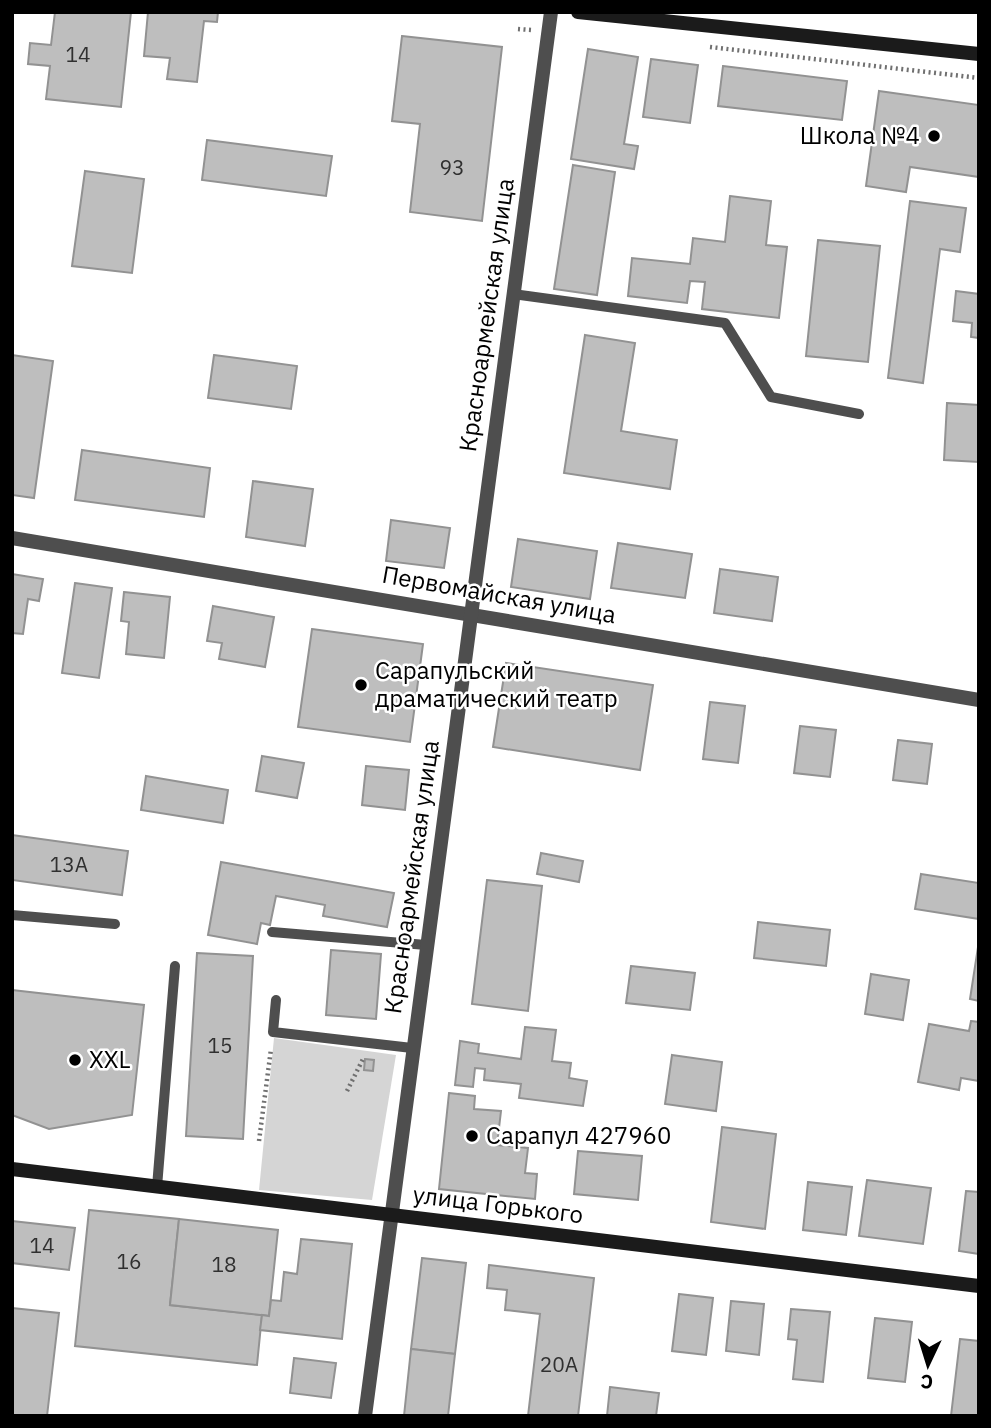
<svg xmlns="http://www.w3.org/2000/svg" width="991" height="1428" font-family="'IBM Plex Sans',sans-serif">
<rect width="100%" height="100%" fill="#fff"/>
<path fill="#d5d5d5" d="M274,1038L396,1055L372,1200L259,1190Z"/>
<g fill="#bebebe" stroke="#929292" stroke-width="2">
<path d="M55,12H131L121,107L46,99L50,66L28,64L30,43L51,45Z"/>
<path d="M148,12H218L217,22L204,21L197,82L167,79L170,58L144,56Z"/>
<path d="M402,36L502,47L482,221L410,212L420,124L392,121Z"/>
<path d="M588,49L638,57L624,144L638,146L634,169L571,159Z"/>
<path d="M651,59L698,65L690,123L643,117Z"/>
<path d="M723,66L847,81L842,120L718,106Z"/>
<path d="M879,91L979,105V177L910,167L906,192L866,186Z"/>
<path d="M207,140L332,156L326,196L202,180Z"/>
<path d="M573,165L615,172L597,295L554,289Z"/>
<path d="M85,171L144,179L132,273L72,266Z"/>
<path d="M730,196L771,201L766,245L787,247L779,318L702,309L705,282L690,281L687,303L628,296L632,258L690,264L693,238L725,242Z"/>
<path d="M910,201L966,208L960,252L940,249L923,383L888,378Z"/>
<path d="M818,240L880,246L868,362L806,356Z"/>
<path d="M956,291L979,294V338L971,337L972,323L953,321Z"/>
<path d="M585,335L635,343L621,431L677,440L670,489L564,473Z"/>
<path d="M12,355L53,361L34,498L12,495Z"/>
<path d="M214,355L297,366L291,409L208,398Z"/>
<path d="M947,403L979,405V462L944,460Z"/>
<path d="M82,450L210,468L204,517L75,500Z"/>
<path d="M253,481L313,489L305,546L246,537Z"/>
<path d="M391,520L450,528L444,568L386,561Z"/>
<path d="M518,539L597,551L590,599L511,587Z"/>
<path d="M618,543L692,554L685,598L611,588Z"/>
<path d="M720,569L778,577L772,621L714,613Z"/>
<path d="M12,574L43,579L39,601L28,599L23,634L12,633Z"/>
<path d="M75,583L112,588L99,678L62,673Z"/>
<path d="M124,592L170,597L164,658L126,654L129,622L121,621Z"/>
<path d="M213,606L274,617L265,667L219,659L222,643L207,641Z"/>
<path d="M312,629L423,644L410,742L298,727Z"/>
<path d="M506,663L653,685L640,770L493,747Z"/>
<path d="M710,702L745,706L738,763L703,759Z"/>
<path d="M800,726L836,730L830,777L794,773Z"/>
<path d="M898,740L932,744L927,784L893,780Z"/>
<path d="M262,756L304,763L297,798L256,791Z"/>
<path d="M366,766L409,770L405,810L362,805Z"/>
<path d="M146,776L228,790L223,823L141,810Z"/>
<path d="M12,835L128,851L122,895L12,880Z"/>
<path d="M541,853L583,861L579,882L537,874Z"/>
<path d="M221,862L394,893L387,927L323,916L325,905L276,896L270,925L261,923L257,944L208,935Z"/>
<path d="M921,874L979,883V919L915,909Z"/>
<path d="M487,880L542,886L528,1011L472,1004Z"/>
<path d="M758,922L830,930L826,966L754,958Z"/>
<path d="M978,947L979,948V1001L970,999Z"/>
<path d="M331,950L381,954L376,1019L326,1015Z"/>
<path d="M197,953L253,956L243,1139L186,1136Z"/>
<path d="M631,966L695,973L690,1010L626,1003Z"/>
<path d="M871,974L909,980L903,1020L865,1014Z"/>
<path d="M12,990L144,1005L132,1115L49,1129L12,1115Z"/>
<path d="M971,1021L979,1022V1081L961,1078L959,1090L918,1082L929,1024L969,1031Z"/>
<path d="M525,1027L556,1030L552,1061L571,1063L569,1078L587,1081L583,1106L519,1098L521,1084L484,1080L485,1069L475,1068L473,1087L455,1085L460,1041L479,1044L478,1053L521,1059Z"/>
<path d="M672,1055L722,1062L716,1111L665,1104Z"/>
<path d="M365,1059L374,1060L373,1071L364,1070Z"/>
<path d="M449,1093L475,1096L474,1109L501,1111L497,1145L528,1148L525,1173L537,1174L535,1199L439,1189Z"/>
<path d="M722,1127L776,1134L765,1229L711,1222Z"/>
<path d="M578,1151L642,1156L638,1200L574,1194Z"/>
<path d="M867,1180L931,1188L923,1244L859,1236Z"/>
<path d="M808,1182L852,1187L846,1235L803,1230Z"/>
<path d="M966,1191L979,1192V1254L959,1251Z"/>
<path d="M89,1210L179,1219L170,1305L262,1315L257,1365L75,1346Z"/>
<path d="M179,1219L278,1230L269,1316L170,1305Z"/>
<path d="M12,1221L75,1228L69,1270L12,1263Z"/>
<path d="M301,1239L352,1244L342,1339L260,1330L262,1315L269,1316L271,1300L281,1301L284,1272L297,1274Z"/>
<path d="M422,1258L466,1263L455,1354L411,1349Z"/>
<path d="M489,1265L594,1278L578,1416H528L540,1314L505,1310L507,1290L487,1288Z"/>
<path d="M679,1294L713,1298L706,1355L672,1351Z"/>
<path d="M731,1301L764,1304L759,1355L726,1351Z"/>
<path d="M12,1308L59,1313L47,1416H12Z"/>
<path d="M791,1309L830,1312L823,1382L793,1379L797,1340L788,1339Z"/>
<path d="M875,1318L912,1322L905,1382L868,1378Z"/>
<path d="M960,1339L979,1341V1416H951Z"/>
<path d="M411,1349L455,1354L448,1416H404Z"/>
<path d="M294,1358L336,1363L331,1398L290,1393Z"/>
<path d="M610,1387L659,1393L656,1416H607Z"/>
</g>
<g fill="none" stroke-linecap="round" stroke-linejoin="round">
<g stroke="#707070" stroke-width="4.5" stroke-dasharray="2 3.5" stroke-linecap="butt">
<path d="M518,29L531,30"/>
<path d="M710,47L979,78"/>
<path d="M347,1091L364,1057"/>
<path d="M259,1141L271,1049"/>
</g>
<g stroke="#4e4e4e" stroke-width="10">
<path d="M513,294L725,323L771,397L859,414"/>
<path d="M12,915L115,924"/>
<path d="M272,932L426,945"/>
<path d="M276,1000L273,1032L412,1048"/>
<path d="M157,1187L175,966"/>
</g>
<g stroke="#4e4e4e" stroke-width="14">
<path d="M12,538L979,700"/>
<path d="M365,1416L551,12"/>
</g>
<g stroke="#1b1b1b" stroke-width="14">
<path d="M578,12L979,54"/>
<path d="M12,1169L979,1286"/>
</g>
</g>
<g fill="#000" stroke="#fff" stroke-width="2.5">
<circle cx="934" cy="136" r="7"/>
<circle cx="361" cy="685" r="7"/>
<circle cx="75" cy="1060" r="7"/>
<circle cx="472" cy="1136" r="7"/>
</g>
<g text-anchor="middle" stroke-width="5" stroke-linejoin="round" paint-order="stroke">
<g font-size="21" fill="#303030">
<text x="78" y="62">14</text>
<text x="452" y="175">93</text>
<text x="69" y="872">13А</text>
<text x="220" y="1053">15</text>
<text x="42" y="1253">14</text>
<text x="129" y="1269">16</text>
<text x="224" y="1272">18</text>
<text x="559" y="1372">20А</text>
</g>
<g font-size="24" fill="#000" stroke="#fff" text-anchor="start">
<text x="920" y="144" text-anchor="end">Школа №4</text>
<text x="375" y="679">Сарапульский<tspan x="375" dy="28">драматический театр</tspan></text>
<text x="89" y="1068">XXL</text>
<text x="486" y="1144">Сарапул 427960</text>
</g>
<g font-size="24" fill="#000" stroke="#fff">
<text transform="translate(487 315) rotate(-82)" y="8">Красноармейская улица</text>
<text transform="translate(499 595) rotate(10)" y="8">Первомайская улица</text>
<text transform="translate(412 877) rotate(-82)" y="8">Красноармейская улица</text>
<text transform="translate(498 1205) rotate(7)" y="8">улица Горького</text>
</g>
</g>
<rect width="991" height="1428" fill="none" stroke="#000000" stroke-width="28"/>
<g transform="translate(928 1365) rotate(184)" stroke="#ffffff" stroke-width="5" paint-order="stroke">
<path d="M0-5L12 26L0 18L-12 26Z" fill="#000000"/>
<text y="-10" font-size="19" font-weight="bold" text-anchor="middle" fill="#000000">С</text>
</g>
</svg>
